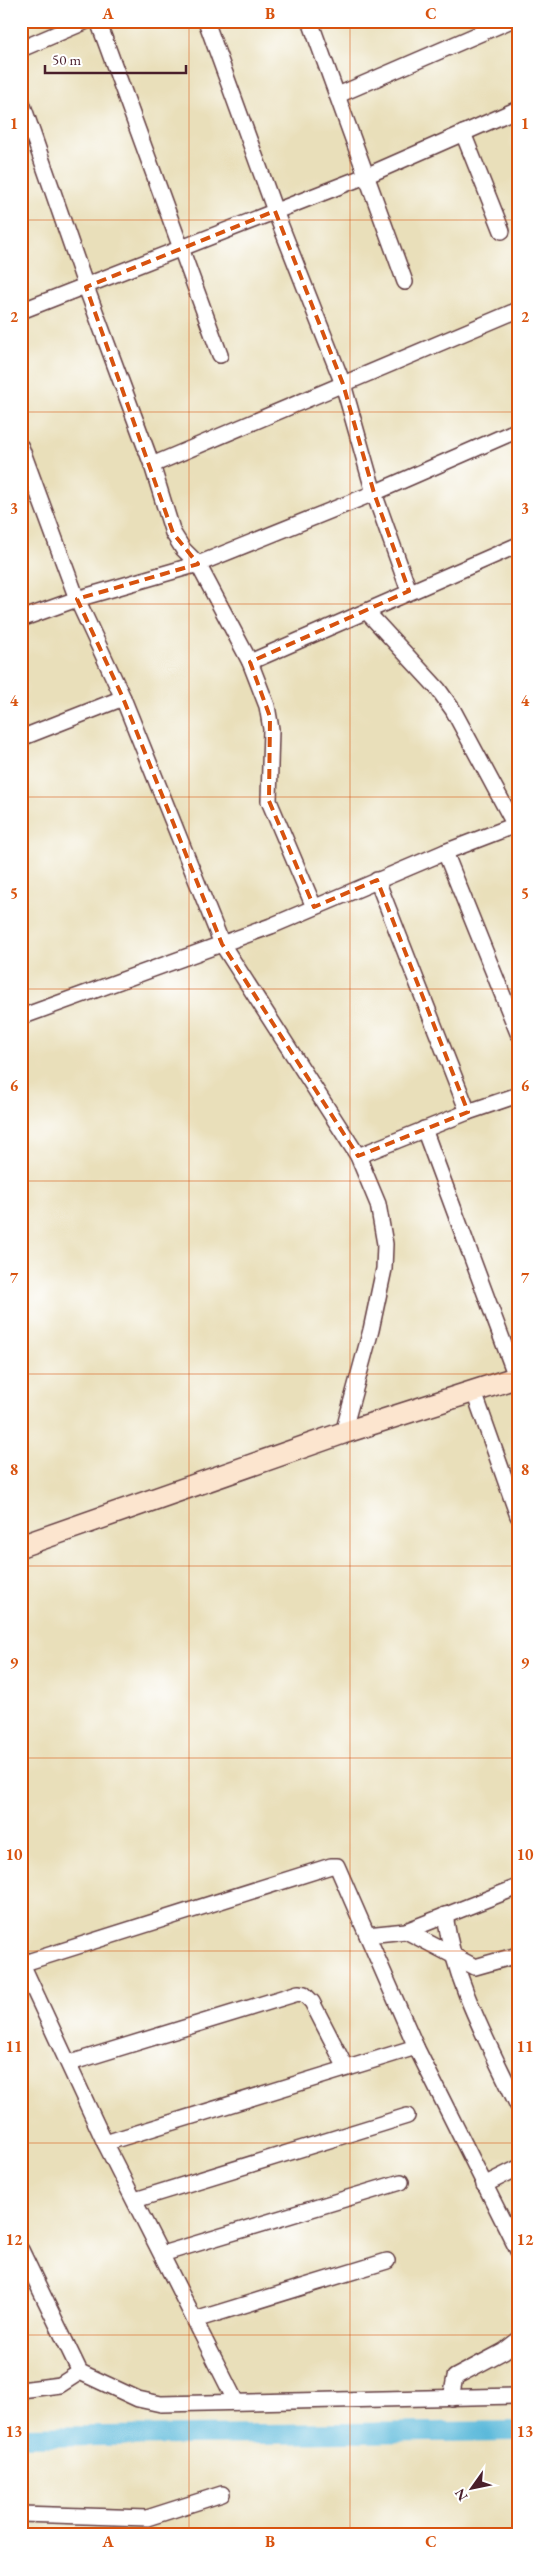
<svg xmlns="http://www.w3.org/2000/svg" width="539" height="2555" font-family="'EB Garamond',serif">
<rect width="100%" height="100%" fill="#fff"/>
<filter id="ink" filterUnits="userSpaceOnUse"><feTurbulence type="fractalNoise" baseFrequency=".02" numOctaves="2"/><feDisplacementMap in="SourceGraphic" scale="10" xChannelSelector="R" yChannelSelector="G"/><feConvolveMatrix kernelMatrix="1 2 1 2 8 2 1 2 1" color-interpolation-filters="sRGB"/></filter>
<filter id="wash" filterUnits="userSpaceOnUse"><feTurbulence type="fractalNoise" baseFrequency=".0096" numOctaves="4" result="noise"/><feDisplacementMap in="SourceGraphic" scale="20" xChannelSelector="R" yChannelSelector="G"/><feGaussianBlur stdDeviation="1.12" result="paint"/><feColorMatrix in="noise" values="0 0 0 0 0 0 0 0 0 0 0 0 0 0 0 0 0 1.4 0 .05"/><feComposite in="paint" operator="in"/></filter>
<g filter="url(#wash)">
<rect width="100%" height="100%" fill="#e9dfba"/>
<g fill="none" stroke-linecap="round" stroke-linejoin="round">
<path stroke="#5cb9da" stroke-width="20" d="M21,2437L518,2431"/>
</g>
</g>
<g filter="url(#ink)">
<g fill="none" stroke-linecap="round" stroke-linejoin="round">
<g stroke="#623c40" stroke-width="18">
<g id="street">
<path d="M98,21L220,355"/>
<path d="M206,21L275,211L343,384L374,493L409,591"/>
<path d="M310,21L405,282"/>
<path d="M21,49L87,21"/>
<path d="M338,95L509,21"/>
<path d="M21,100L86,287L152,465L173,533L183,549L198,564L250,662L267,706L271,729L269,801L314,907"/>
<path d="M463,133L502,231"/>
<path d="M21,311L368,175L518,109"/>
<path d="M21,447L77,599L123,698L222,944L358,1156L378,1204L385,1244L384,1269L371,1330L343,1433"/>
<path d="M152,465L518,310"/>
<path d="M367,612L438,689L453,710L518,831"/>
<path d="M21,619L77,599L198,564L374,493L518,430"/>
<path d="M250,662L518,545"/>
<path d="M21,738L123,698"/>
<path d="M445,852L518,1033"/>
<path d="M377,880L468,1112"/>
<path d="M21,1017L271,926L445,852L518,824"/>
<path d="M424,1129L518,1382"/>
<path d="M358,1156L468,1112L518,1095"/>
<path d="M474,1392L518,1516"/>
<path d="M445,1915C454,1983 489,2044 518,2106"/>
<path d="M406,1931L475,1967L518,1955"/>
<path d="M367,1935L406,1931L518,1887"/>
<path d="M21,1964L331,1866H337L416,2047L518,2251"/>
<path d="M22,1964L105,2143L236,2402"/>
<path d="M70,2063L298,1993L304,1994L312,2002L346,2068"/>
<path d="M105,2143L416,2047"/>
<path d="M484,2185L518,2168"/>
<path d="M135,2200L407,2116"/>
<path d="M21,2250L80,2372L138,2399L161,2404L518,2396"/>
<path d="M162,2254L401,2182"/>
<path d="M195,2320L387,2261"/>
<path d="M21,2390L60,2385L80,2372"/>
<path d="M451,2398L455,2377L504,2351L518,2340"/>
<path d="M21,2514L147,2518L222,2494"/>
</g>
</g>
<g stroke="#623c40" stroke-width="24">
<path id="secondary" d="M21,1546L343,1433L518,1377"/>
</g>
<use href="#street" stroke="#fff" stroke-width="15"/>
<use href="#secondary" stroke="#fce5cf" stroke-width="21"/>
</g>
</g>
<path fill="none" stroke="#d8530f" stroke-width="4" stroke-dasharray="10 6" stroke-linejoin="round" d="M275,211L343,384L374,493L409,591L250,662L270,717L269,801L314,907L377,880L468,1112L358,1156L222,944L123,698L77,599L198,564L173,533L86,287Z"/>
<path fill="none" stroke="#d8530f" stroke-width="1" stroke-opacity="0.55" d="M189,21V2534M350,21V2534M21,220H518M21,412H518M21,604H518M21,797H518M21,989H518M21,1181H518M21,1374H518M21,1566H518M21,1758H518M21,1951H518M21,2143H518M21,2335H518"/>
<rect width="539" height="2555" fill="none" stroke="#fff" stroke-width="55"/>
<g transform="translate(472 2488) rotate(237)" stroke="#ffffff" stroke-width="4" paint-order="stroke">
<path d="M0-4L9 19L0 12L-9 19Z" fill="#4a1f2b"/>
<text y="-8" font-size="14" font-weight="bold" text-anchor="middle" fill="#4a1f2b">N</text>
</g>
<path d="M45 65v8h141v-8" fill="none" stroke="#4a1f2b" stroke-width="2.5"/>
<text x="52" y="65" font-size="15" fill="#4a1f2b" stroke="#ffffff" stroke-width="4" paint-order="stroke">50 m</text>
<rect x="28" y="28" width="484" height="2500" fill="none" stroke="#d8530f" stroke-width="2"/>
<g font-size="16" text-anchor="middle" font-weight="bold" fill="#d8530f">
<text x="108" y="19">A</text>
<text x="270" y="19">B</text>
<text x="431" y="19">C</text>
<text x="14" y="129">1</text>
<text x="525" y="129">1</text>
<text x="14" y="322">2</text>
<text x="525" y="322">2</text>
<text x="14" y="514">3</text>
<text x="525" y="514">3</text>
<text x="14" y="706">4</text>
<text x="525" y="706">4</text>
<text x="14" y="899">5</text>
<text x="525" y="899">5</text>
<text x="14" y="1091">6</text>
<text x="525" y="1091">6</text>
<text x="14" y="1283">7</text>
<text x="525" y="1283">7</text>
<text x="14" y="1475">8</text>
<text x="525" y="1475">8</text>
<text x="14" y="1668">9</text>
<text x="525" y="1668">9</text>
<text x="14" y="1860">10</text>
<text x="525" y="1860">10</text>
<text x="14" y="2052">11</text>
<text x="525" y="2052">11</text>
<text x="14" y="2245">12</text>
<text x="525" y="2245">12</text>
<text x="14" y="2437">13</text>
<text x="525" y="2437">13</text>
<text x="108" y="2547">A</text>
<text x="270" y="2547">B</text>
<text x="431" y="2547">C</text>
</g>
</svg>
